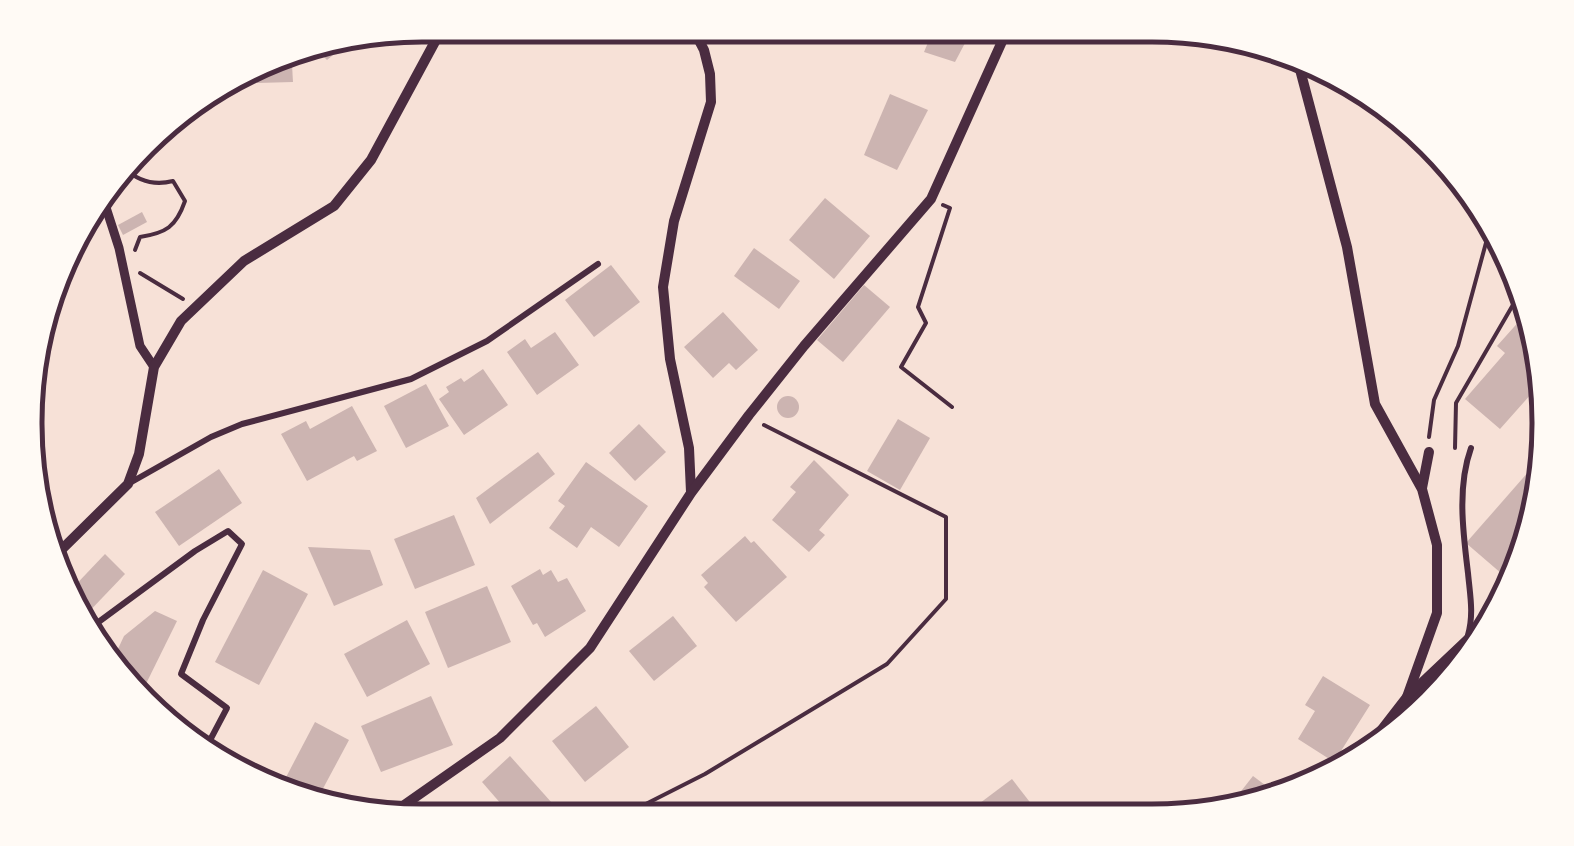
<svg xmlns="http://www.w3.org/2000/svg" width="1574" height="846" font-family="Karla,sans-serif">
<rect width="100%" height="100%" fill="#f7e1d7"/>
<g fill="#ccb4b1">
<path d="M935,26H974L955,62L924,52Z"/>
<path d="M356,36L327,60L311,44Z"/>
<path d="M291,48L293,82L257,83V66Z"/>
<path d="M890,94L928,110L897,170L864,155Z"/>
<path d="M825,198L870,236L834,279L789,240Z"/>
<path d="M142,212L147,222L123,235L118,225Z"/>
<path d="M754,248L800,281L779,309L734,276Z"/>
<path d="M611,265L640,302L594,337L565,300Z"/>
<path d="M864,285L890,307L843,362L817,340Z"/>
<path d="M1530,309L1535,319L1539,370L1532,377L1540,384L1500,429L1465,399L1505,353L1497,346Z"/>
<path d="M723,312L758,350L736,370L729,363L713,378L684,347Z"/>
<path d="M555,332L579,365L537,395L507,352L525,339L531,348Z"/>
<path d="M483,369L508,405L464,435L439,399L449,392L446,387L461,378L464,382Z"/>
<path d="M426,384L449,426L406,448L384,406Z"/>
<circle cx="788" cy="407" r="11"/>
<path d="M352,406L377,451L357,461L354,456L307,481L281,434L306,421L310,429Z"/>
<path d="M898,419L930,438L900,490L867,471Z"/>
<path d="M639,424L666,452L635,481L609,453Z"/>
<path d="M538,452L555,474L490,524L476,498Z"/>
<path d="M1544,454L1546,474L1518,556L1502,574L1466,543Z"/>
<path d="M814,460L849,495L819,530L825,535L809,552L772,520L796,492L790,487Z"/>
<path d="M586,462L648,506L619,547L591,527L577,548L549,528L565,506L558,501Z"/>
<path d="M219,469L242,503L179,546L155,512Z"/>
<path d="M454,515L475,565L415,589L394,539Z"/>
<path d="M745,536L751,543L754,541L787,577L736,622L704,587L708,583L701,575Z"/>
<path d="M308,547L370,550L383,585L334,606Z"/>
<path d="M105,554L125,574L82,619L67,594Z"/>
<path d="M540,569L543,575L551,570L558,582L567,578L586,611L545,637L537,623L533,625L511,586Z"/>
<path d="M263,570L308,594L259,685L215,662Z"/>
<path d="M487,586L511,642L448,668L425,612Z"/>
<path d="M155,611L177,621L139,698L124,686L111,664L124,636Z"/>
<path d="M673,616L697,646L654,681L629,651Z"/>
<path d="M407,620L430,664L367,697L344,654Z"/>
<path d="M1323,676L1370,705L1334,762L1298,739L1315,711L1305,705Z"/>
<path d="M431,696L453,745L381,772L361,726Z"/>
<path d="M596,706L629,747L585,782L552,741Z"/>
<path d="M315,722L349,740L319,796L283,783Z"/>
<path d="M510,756L552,803L534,820H515L482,782Z"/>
<path d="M1253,776L1273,791L1227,809Z"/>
<path d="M1012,779L1036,810L1024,818H972L968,812Z"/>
<path d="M418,803L439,820H403Z"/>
<path d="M1093,804L1105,818H1077Z"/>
</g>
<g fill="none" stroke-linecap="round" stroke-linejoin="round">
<g stroke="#4a2c40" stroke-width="4">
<path d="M155,135L157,137L170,118"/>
<path d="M124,168C138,181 154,186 173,181L185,201C176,227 166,233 140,237L135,250"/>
<path d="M943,205L950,208L918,307L926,323L901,367L952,407"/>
<path d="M140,273L183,299"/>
<path d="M1429,437L1434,400L1458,346L1490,228"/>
<path d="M1455,448L1456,403L1521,291"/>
<path d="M602,820L628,813L705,774L887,664L946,599V517L764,425"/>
</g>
<g stroke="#4a2c40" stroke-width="6">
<path d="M128,484L211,437L242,424L411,379L487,341L598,264"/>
<path d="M89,629L195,551L228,531L242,544L203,620L181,674L227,708L208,744"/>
<path d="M1468,635C1474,614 1470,595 1468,573C1463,532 1457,487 1471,448"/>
</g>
<path stroke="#4a2c40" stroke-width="9" d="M101,192L119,248L140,346L154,367"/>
<g stroke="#4a2c40" stroke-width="10">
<path d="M1298,62L1347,247L1375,404L1422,489L1437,545V613L1407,697"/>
<path d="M1422,488L1429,452"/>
<path d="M691,492L689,448L670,359L663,287L674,221L711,102L710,74L704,50L691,25"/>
<path d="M52,559L128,484L139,454L154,367L181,321L244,261L334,206L371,160L444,25"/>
<path d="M1359,759L1407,697L1500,609"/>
<path d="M387,817L500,738L590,648L691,493L749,415L804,346L931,199L1009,26"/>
</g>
</g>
<path d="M0 0H1574V846H0ZM422 42H1152A380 380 0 0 1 1532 422V424A380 380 0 0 1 1152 804H422A380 380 0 0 1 42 424V422A380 380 0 0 1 422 42Z" fill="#fffaf5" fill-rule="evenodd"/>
<path fill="none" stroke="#4a2c40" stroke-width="5" d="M422 42H1152A380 380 0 0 1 1532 422V424A380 380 0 0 1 1152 804H422A380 380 0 0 1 42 424V422A380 380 0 0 1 422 42Z"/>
</svg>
